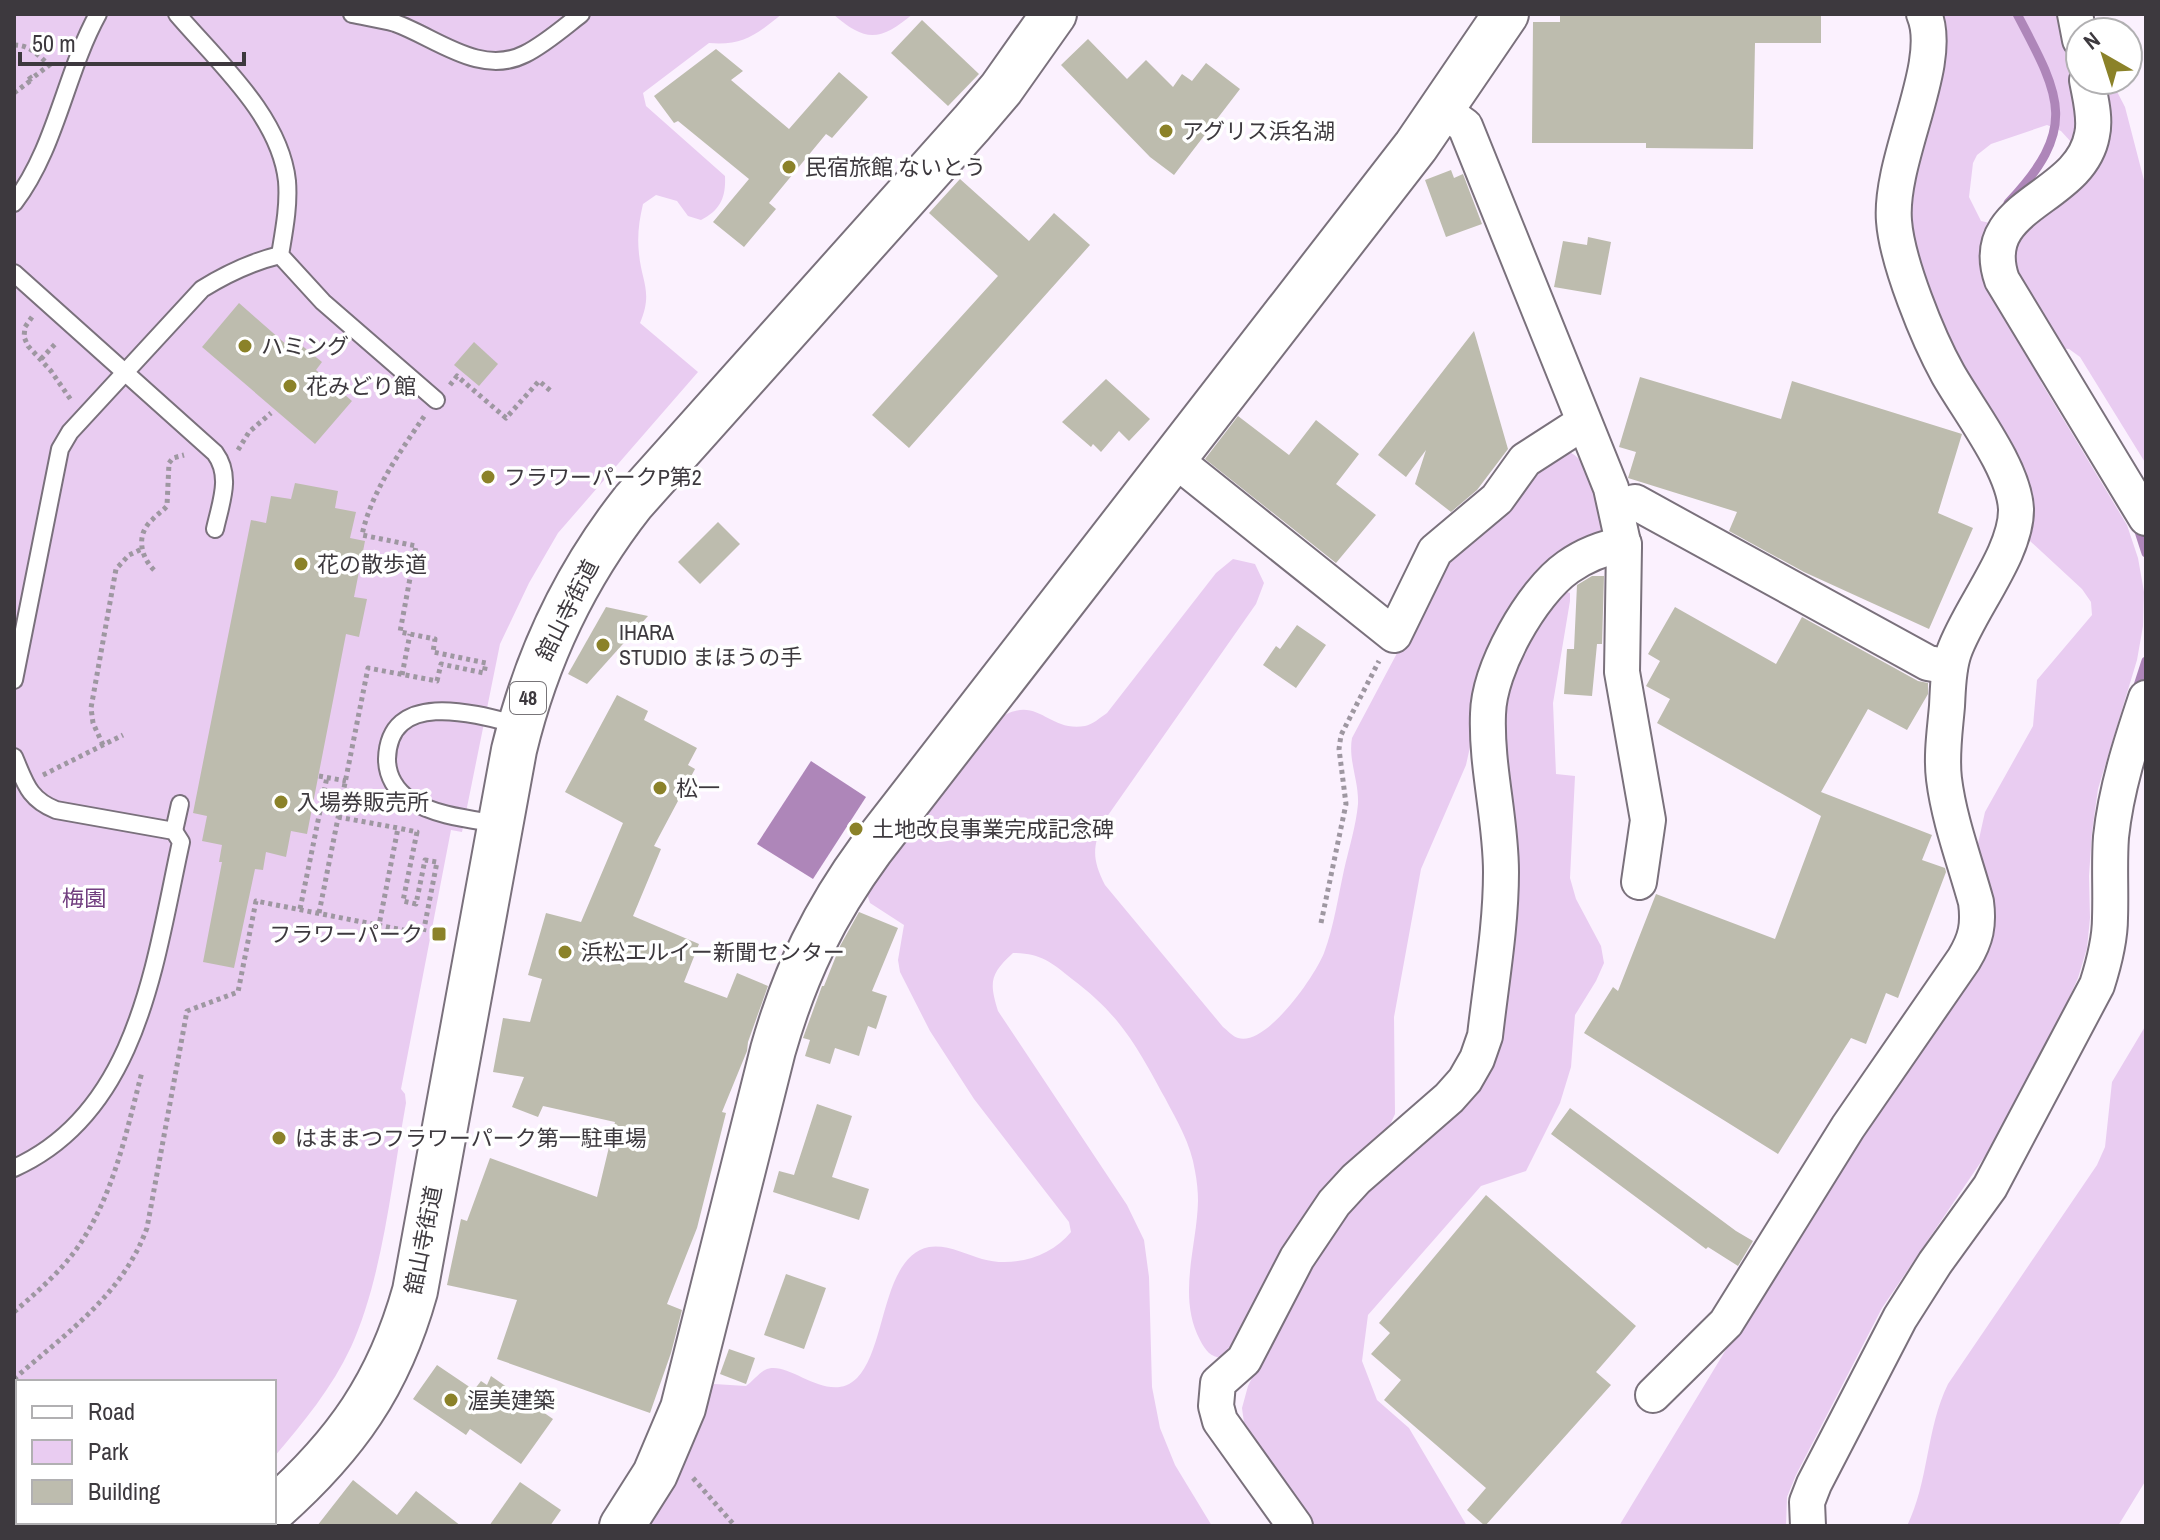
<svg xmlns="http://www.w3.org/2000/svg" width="2160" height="1540" font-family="'Archivo Narrow','Noto Sans JP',sans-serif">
<rect width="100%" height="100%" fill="#fbf1fe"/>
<g fill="#e9ccf1" fill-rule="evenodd">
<path d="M14,14H782C757,34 743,46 709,43L643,93L646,106L725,176C726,198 720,210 701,220L688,216L677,201L656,195L643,204C639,221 637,236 639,254C642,283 653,292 640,323L698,372L558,533L529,583L500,644L462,832L451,830L401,1089L405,1094L406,1103C392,1179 383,1277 351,1347C332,1388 303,1423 274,1457V1382H18V1522H202L198,1526H14Z"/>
<path d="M833,14H913C880,41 866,43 833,14Z"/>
<path d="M1936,14H2073L2080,32V80H2111L2125,107L2146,188V464L2080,357L2069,349L2055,348L2038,368L2041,382L2127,525L2138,558L2144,592L2143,626L2137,660L2098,789L2092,832L2089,876L2090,918L2087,948L2078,978L2065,1007L1987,1153L1882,1308L1796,1475L1787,1497L1786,1526H1619L1844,1155L1974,965L1977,848L1985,812L2033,726L2037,680L2092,615L2091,602L2082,589L2030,541L1946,344L1905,222ZM2047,125L2061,131L2072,143L2057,170L1997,219L1990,223L1981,221L1969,197L1973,163L1977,155L1991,144Z"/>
<path d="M1567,451C1594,462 1598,501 1604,527L1593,539L1474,729L1466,765L1421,869L1394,1017L1395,1114L1388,1129L1227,1357C1213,1360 1206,1352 1200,1340C1177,1296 1197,1247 1198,1201C1198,1192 1197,1181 1195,1171C1191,1144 1177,1121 1165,1098C1136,1045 1121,1016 1072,979C1051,962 1040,953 1013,953C990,974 989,982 998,1011L1127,1205L1144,1240L1149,1277L1152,1387L1160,1428L1175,1465L1212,1526H644L707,1392L714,1384L746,1386C752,1382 759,1373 765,1370C788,1358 828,1407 857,1378C887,1348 881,1257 929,1247C946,1244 966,1254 982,1259C1013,1268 1051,1257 1071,1232L1069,1222L974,1099L930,1031L900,972L898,960L904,925L870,903L866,891L990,725C1037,687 1044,733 1085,726C1092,725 1101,717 1107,713L1216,573L1233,559L1255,564L1264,583L1256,604L1104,821C1092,847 1092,859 1105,885L1223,1027C1227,1030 1233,1037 1238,1038C1266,1047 1315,976 1324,953C1334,926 1338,897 1344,870C1349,848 1356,826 1358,804C1359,781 1348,760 1352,738L1404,640L1439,565L1527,474Z"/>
<path d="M1564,591L1570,593V601L1553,703L1556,774L1575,776L1570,878L1576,899L1601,946L1604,963L1596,981L1575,1015L1571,1067L1560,1103L1526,1171L1481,1186L1368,1315L1362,1361L1377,1400L1409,1428L1467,1526H1313L1254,1448L1245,1430L1242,1408L1248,1386L1299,1283L1344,1211L1476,1088L1501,711L1526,642Z"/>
<path d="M2146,1025V1480L2118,1526H1907C1929,1481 1926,1429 1948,1384L2097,1165L2105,1147L2112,1082Z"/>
</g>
<path fill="#ae86b9" d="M811,761L866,797L813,879L757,844Z"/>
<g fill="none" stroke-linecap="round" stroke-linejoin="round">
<g stroke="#ae86b9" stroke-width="9">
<path d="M2008,203C2079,128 2061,97 2017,14"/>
<path d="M2136,522L2146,553"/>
<path d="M2136,692L2146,661"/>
</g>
</g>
<g fill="#bdbcae">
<path d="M1560,14H1821V43H1755L1753,149L1646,148V143H1532L1533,22H1560Z"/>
<path d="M922,20L979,74L948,106L891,53Z"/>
<path d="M1088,39L1127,79L1146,60L1173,87L1182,74L1192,81L1206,63L1240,89L1174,175L1150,157L1061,65Z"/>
<path d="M716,49L743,71L731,80L789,129L839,72L868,97L832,138L826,134L769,203L776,209L744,247L713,222L749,179L678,121L674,123L654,96Z"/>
<path d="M1451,170L1454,178L1463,174L1482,224L1446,237L1425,180Z"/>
<path d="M960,179L1029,241L1054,213L1090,245L909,448L872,415L998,276L929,213Z"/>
<path d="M1588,237L1611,242L1601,295L1554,287L1563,241L1587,245Z"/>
<path d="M239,303L288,346L294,339L322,362L316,370L352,401L315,444L202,347Z"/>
<path d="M1474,331L1508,449L1477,490L1451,512L1415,484L1426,450L1406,477L1378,455Z"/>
<path d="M474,342L498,364L479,386L454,365Z"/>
<path d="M1640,377L1781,419L1792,381L1962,434L1938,513L1973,528L1929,629L1804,572L1729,531L1737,512L1628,478L1636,452L1619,447Z"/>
<path d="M1106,379L1150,419L1129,441L1119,431L1101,452L1093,444L1091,447L1062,422Z"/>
<path d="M1238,416L1289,455L1316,420L1359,454L1336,484L1376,515L1336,563L1205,459Z"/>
<path d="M295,483L338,491L335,508L356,512L350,538L365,541L354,597L367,599L359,637L346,634L307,834L291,831L286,857L266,852L263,870L255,869L234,968L203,962L222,862H219L222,845L202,841L207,816L193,813L251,520L266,523L271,496L291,499Z"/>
<path d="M718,522L740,544L700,584L678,562Z"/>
<path d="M1592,576H1604L1602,644H1597L1592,696L1564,694L1567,649H1574L1577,585Z"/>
<path d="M606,607L648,616L587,684L568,674Z"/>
<path d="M1675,607L1776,664L1802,617L1918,681L1928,683V694L1907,730L1868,709L1821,792L1932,835L1922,860L1945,868L1946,872L1898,998L1886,993L1866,1044L1851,1038L1778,1154L1584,1033L1613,987L1618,991L1656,894L1775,939L1821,816L1657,723L1670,699L1646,686L1660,661L1648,654Z"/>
<path d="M1297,625L1326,645L1296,688L1263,665L1276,646L1280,649Z"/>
<path d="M617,695L648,711L644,720L697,748L688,765L695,769L654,846L661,849L633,916L699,944L684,982L727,998L737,973L768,986L748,1042L747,1051L722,1112L726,1113L697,1228L667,1304L682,1310L671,1353L650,1413L497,1359L517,1300L447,1285L461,1219L467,1221L490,1158L597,1197L615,1122L543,1106L538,1117L512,1107L524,1077L493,1072L503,1018L530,1022L542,979L528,975L546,913L581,922L623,823L565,792Z"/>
<path d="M859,912L898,928L872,991L887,996L876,1029L868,1026L859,1056L835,1048L830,1064L805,1056L810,1040L803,1038L822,986H824L840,946Z"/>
<path d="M817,1104L852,1116L832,1177L869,1189L859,1220L773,1192L779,1171L794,1175Z"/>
<path d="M1570,1108L1736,1231L1753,1241L1738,1266L1708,1247L1706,1249L1551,1134Z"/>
<path d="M1486,1195L1636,1326L1596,1372L1611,1385L1485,1526L1467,1510L1486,1488L1384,1400L1401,1380L1371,1354L1390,1333L1379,1323Z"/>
<path d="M786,1274L826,1288L804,1349L764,1335Z"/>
<path d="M729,1349L755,1358L746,1384L720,1374Z"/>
<path d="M437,1365L474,1390L481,1381L487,1385L491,1376L553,1419L521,1464L470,1429L466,1435L413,1399Z"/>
<path d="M353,1480L397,1515L416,1491L461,1526H317Z"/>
<path d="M520,1482L561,1510L550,1526H489Z"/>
</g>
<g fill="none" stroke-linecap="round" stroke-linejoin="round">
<g stroke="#7a717c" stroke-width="20">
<g id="lane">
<path d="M177,14C217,61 280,116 287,181C289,206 284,231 280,255L323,302L436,400"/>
<path d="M352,14C366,17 381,19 395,23C435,37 480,77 525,54C545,44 563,28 581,14"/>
<path d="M14,203C56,148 65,74 98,14"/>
<path d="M14,273L215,453C232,476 221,502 215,529"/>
<path d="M14,680L60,449L70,432L202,289C228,273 251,262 280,255"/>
<path d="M14,757C25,782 28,799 56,810L174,831L181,842C155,960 139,1112 14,1168"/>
<path d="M499,824C469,819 436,816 410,800C396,791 387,776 387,759C389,688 477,714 518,725"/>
<path d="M174,831L180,804"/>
</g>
</g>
<g stroke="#7a717c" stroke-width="38">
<g id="street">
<path d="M2075,14L2080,40"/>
<path d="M2087,80C2090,97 2096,118 2092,135C2080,201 1975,203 2002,280L2146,518"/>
<path d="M1443,110L1465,126L1611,488L1624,547L1622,672L1648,820L1639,882"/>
<path d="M1174,459L1394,635L1435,551L1497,499L1525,460L1570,431L1585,426"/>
<path d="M1617,508L1635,502L1928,663L1950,667"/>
<path d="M1653,1395L1726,1323L1848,1127L1964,959C1976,939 1979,925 1976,902C1965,862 1949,820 1944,779C1941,755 1945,730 1947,706C1948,688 1948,669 1954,652C1969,609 2017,553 2016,509C2014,468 1969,411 1948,374C1928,338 1897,262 1894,221C1889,159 1945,63 1924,14"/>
<path d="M1295,1526L1220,1421L1216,1406L1218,1383L1244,1360L1297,1258L1334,1203L1356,1179L1449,1098L1465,1080L1477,1059L1485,1036C1491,982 1501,927 1501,872C1501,819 1486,767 1488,714C1489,669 1531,593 1568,567C1585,555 1603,548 1624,544"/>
<path d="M1808,1526L1807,1502L1814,1484L1900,1318L1935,1263L1990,1187L2097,985C2104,963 2110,941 2110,918C2111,890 2109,864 2111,837C2116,789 2131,743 2146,698"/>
</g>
</g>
<g stroke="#7a717c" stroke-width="48">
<path id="secondary" d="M622,1526L655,1474L683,1408L773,1050C795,973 824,913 871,849L1416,146L1506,14"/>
</g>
<g stroke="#7a717c" stroke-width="48">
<path id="primary" d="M274,1509C346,1445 389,1384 415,1291L514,750C536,658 574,577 633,502L972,123L1001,89L1054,14"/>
</g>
<g stroke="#9e97a1" stroke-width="5" stroke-dasharray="4 4" stroke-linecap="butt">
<path d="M14,45C30,45 38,55 49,65"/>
<path d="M29,76L31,79L52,63"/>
<path d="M14,93L30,81L28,78"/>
<path d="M32,317L25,327L24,337L28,346L51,371L71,400"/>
<path d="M41,359L57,342"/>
<path d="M450,385L457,376L506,418L539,381L552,392"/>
<path d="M238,450L249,432L271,413"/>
<path d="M154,570C140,556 136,534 152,520C157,514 162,512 167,506L169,463L173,458L184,455"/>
<path d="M402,675L410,634"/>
<path d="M103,745L93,723L91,708L116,569L129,555L142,549"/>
<path d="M43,775L123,735"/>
<path d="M319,776L346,781"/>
<path d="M338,817L398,828L379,925"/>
<path d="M300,909L327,777"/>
<path d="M319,913L368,668L437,681L441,664L484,673L486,663L433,652L435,639L400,632L416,546L362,535C371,492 400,452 425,415"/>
<path d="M1321,923L1346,804L1339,749L1341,735L1379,661"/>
<path d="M14,1312C36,1293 58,1274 75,1251C113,1199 126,1133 142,1072"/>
<path d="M14,1379C66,1333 122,1296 147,1228L187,1011L238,992L256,901L423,934L437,862L425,860L416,904L403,901L417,832L398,828"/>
<path d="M693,1478L735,1526"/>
</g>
<use href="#lane" stroke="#fff" stroke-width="16"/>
<use href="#street" stroke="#fff" stroke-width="34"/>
<use href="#secondary" stroke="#fff" stroke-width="44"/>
<use href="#primary" stroke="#fff" stroke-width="44"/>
</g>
<g fill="#8b8229" stroke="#fff" stroke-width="3">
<circle cx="1166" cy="131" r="8"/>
<circle cx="789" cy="167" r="8"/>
<circle cx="245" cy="346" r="8"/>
<circle cx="290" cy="386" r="8"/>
<circle cx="488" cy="477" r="8"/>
<circle cx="301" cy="564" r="8"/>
<circle cx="603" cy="645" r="8"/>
<circle cx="660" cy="788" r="8"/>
<circle cx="281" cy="802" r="8"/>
<circle cx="856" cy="829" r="8"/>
<rect x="431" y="926" width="16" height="16" rx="4"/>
<circle cx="565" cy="952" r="8"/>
<circle cx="279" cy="1138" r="8"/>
<circle cx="451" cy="1400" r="8"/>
</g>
<g text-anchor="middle" stroke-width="7" stroke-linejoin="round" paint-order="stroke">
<rect fill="#fff" stroke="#777478" stroke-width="2" x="510" y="682" width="36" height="32" rx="6"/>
<g font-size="20" font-weight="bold" fill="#3d393e">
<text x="528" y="705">48</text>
</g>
<g font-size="22" fill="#3d393e" stroke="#fff" text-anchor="start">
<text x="1182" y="139">アグリス浜名湖</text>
<text x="805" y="175">民宿旅館 ないとう</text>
<text x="261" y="354">ハミング</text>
<text x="306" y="394">花みどり館</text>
<text x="504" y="485">フラワーパークP第2</text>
<text x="317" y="572">花の散歩道</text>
<text x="619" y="640">IHARA<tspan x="619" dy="25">STUDIO まほうの手</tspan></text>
<text x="676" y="796">松一</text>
<text x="297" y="810">入場券販売所</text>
<text x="872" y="837">土地改良事業完成記念碑</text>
<text x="423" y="942" text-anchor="end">フラワーパーク</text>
<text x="581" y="960">浜松エルイー新聞センター</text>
<text x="295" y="1146">はままつフラワーパーク第一駐車場</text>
<text x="467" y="1408">渥美建築</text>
</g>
<g font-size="22" fill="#3d393e" stroke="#fff">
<text transform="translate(567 610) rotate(-63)" y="8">舘山寺街道</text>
<text transform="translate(423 1240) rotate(-79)" y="8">舘山寺街道</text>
</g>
<g font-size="22" fill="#713e7f" stroke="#fff">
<text x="84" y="906">梅園</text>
</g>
</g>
<rect width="2160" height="1540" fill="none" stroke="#3d393e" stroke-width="32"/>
<rect x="16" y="1380" width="260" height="144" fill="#ffffff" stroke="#b1b0b2" stroke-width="2"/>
<rect x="32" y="1406" width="40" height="12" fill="#ffffff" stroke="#b1b0b2" stroke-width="2"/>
<text x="88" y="1420" font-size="24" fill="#3d393e">Road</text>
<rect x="32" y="1440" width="40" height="24" fill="#e9ccf1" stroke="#b1b0b2" stroke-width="2"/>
<text x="88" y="1460" font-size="24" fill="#3d393e">Park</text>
<rect x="32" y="1480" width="40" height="24" fill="#bdbcae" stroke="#b1b0b2" stroke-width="2"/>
<text x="88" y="1500" font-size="24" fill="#3d393e">Building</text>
<g transform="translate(2104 56) rotate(321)"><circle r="38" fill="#ffffff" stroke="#b1b0b2" stroke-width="2"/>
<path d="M0-6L14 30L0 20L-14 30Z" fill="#8b8229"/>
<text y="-12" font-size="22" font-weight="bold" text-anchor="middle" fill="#3d393e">N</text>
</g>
<path d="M20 52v12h224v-12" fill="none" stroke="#3d393e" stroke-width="4"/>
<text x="32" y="52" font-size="24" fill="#3d393e" stroke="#ffffff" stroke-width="6" paint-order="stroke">50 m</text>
</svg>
